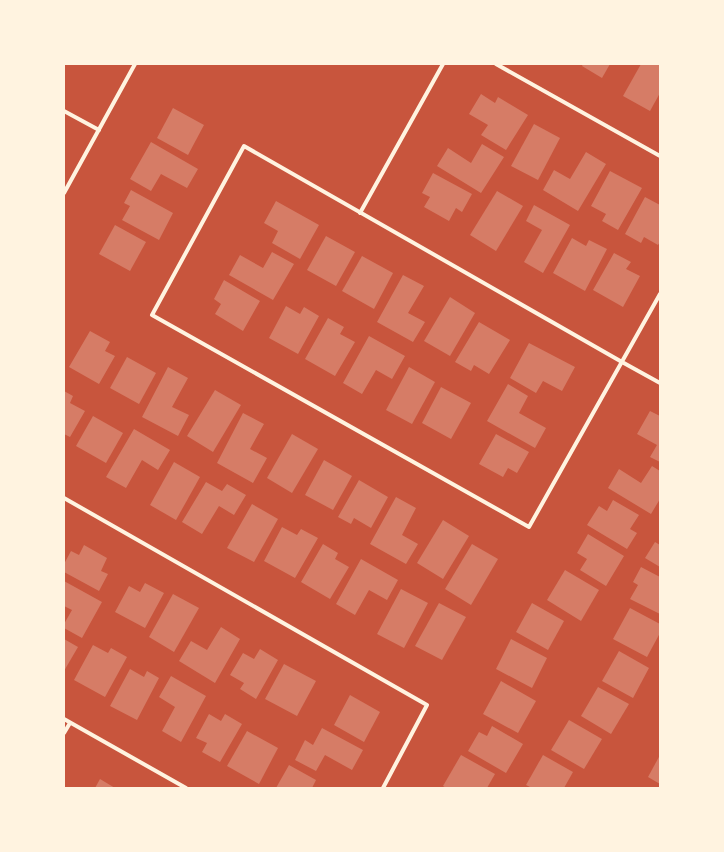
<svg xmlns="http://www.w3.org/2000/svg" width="724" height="852" font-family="'Crimson Pro',serif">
<rect width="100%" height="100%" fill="#c8553d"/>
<g fill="#d67c66">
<path d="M583,64H610L602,78L582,66Z"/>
<path d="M641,64H660V93L650,111L623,96Z"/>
<path d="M481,94L495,103L498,97L528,115L506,150L481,135L488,125L469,114Z"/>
<path d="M173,108L204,125L188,155L157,138Z"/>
<path d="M534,124L560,138L538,180L511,166Z"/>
<path d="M151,142L198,169L187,188L161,174L151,191L130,179Z"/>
<path d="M482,144L504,157L481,193L437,166L448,148L471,163Z"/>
<path d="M586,152L606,164L578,211L543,190L554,170L570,179Z"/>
<path d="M610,171L642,188L618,230L602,221L606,214L591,206Z"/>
<path d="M433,173L472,194L462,212L456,208L449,221L424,207L430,197L422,193Z"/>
<path d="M131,190L173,213L159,240L122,220L130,206L124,203Z"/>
<path d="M497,191L523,206L496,251L470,235Z"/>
<path d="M645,197L660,205V242L658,245L644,237L641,243L625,234Z"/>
<path d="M276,201L319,225L300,259L272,243L278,231L264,223Z"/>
<path d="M534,205L570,225L543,273L524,262L542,230L526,221Z"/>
<path d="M115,225L146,242L130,271L99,254Z"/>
<path d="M326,236L355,252L336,286L307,270Z"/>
<path d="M572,238L586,246L589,240L607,249L585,291L553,273Z"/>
<path d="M272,252L294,264L273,300L229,275L240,255L263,268Z"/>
<path d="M614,253L631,262L626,269L640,276L623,307L593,290Z"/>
<path d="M362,256L393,273L374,309L342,291Z"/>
<path d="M403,275L424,286L408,313L425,322L413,342L377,322Z"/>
<path d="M224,280L260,301L243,331L215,314L221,304L214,299Z"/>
<path d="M450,297L475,313L450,356L424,341Z"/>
<path d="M286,306L300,314L304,307L319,316L298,354L269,338Z"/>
<path d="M328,318L344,327L340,334L355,342L335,376L305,359Z"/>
<path d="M479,322L510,340L489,374L474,365L471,371L455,362Z"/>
<path d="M90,331L110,342L105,351L115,356L99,384L69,367Z"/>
<path d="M369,336L405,356L392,379L376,370L362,394L343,383Z"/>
<path d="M529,343L575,367L562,391L543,381L536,393L510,378Z"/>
<path d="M127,357L156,373L139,404L110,388Z"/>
<path d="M168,367L188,378L172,407L189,415L178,436L142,417Z"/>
<path d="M409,367L435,382L412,424L386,410Z"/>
<path d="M508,384L528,396L519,413L546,428L535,448L487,421Z"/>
<path d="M441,387L471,403L451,439L422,423Z"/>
<path d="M215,390L241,405L213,452L187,436Z"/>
<path d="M64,391L73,396L70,403L85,411L70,437L64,434Z"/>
<path d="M650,411L660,416V462L650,457L657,445L637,434Z"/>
<path d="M243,413L264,424L250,449L267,458L253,483L217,463Z"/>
<path d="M93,416L123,433L106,463L76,446Z"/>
<path d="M134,429L170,450L158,470L142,460L126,488L106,477Z"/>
<path d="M292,434L318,449L292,493L267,478Z"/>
<path d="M496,434L529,452L517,473L508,468L503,477L479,464Z"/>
<path d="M324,460L352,476L333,510L305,495Z"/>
<path d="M174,462L200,477L176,520L150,505Z"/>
<path d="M652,466L660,471V499L651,514L608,488L619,469L641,483Z"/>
<path d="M359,480L388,497L371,528L354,518L351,524L338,517Z"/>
<path d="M206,482L222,491L227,484L246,495L234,515L219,506L202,534L182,522Z"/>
<path d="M396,497L416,508L402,535L418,544L406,564L370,544Z"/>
<path d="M613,500L639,515L630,529L637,533L627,549L587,525L599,506L607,511Z"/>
<path d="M252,504L278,519L254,562L227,548Z"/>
<path d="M443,520L469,536L443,579L417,563Z"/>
<path d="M282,527L297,535L301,529L318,538L295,578L264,561Z"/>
<path d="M588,534L624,556L606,586L580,570L587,559L577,553Z"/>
<path d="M655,542L660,545V567L645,558Z"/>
<path d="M323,544L338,553L335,559L349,567L330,599L301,582Z"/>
<path d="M472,544L498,559L471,605L445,589Z"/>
<path d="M84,545L107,558L101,571L108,574L99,591L64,572V564L71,551L79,555Z"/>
<path d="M361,559L398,580L387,600L369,590L355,615L336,604Z"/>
<path d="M641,567L660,577V614L630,599L638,585L633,582Z"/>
<path d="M565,570L599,590L581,621L547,600Z"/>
<path d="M64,581L102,602L82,638L64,628V624L72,610L64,606Z"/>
<path d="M145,583L164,593L145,628L115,612L129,586L140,592Z"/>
<path d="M401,589L428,603L404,648L377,634Z"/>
<path d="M173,594L199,608L174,652L149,637Z"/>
<path d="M439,603L466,617L442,660L415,646Z"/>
<path d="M532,603L564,621L548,650L516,632Z"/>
<path d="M630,608L660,624V633L647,657L613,639Z"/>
<path d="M221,627L240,639L215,683L179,661L191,641L207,650Z"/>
<path d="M64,639L78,647L64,671Z"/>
<path d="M511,639L547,658L532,688L496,669Z"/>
<path d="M93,645L108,653L111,648L127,657L105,697L74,680Z"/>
<path d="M260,649L278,660L256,699L240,689L244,683L230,675L243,653L254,659Z"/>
<path d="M619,651L649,668L633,698L602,681Z"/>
<path d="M284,664L316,681L297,716L265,699Z"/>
<path d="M130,669L144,677L147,671L159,678L137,720L110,706Z"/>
<path d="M171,676L206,696L181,742L162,731L175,707L159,697Z"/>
<path d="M501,681L536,701L518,733L483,714Z"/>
<path d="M598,687L629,704L611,734L581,716Z"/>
<path d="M350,695L380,712L364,742L334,725Z"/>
<path d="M209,714L221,721L225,714L242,724L220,762L202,752L207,743L196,738Z"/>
<path d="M569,720L602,739L584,769L551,750Z"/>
<path d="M492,726L523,744L506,773L468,751L479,732L487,736Z"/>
<path d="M322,728L363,750L352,770L325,755L316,771L295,760L305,740L313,745Z"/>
<path d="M247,731L278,748L259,784L227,766Z"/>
<path d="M461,755L495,774L487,788H446L443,786Z"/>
<path d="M543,755L573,772L564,788H532L526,785Z"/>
<path d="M660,755V784L648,777Z"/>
<path d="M289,765L316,780L312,788H276Z"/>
<path d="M100,779L115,788H95Z"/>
</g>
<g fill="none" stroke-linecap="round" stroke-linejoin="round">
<g stroke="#fff3e0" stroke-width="4">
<path d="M496,64L660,156"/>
<path d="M64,111L99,130"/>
<path d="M64,193L135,64"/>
<path d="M360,213L443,64"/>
<path d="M660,294L529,527L152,315L244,146L622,362L660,383"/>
<path d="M64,498L427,705L383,788"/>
<path d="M64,719L186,788"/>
<path d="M64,733L70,723"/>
</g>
</g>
<rect width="724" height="852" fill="none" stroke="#fff3e0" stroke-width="130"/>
</svg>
